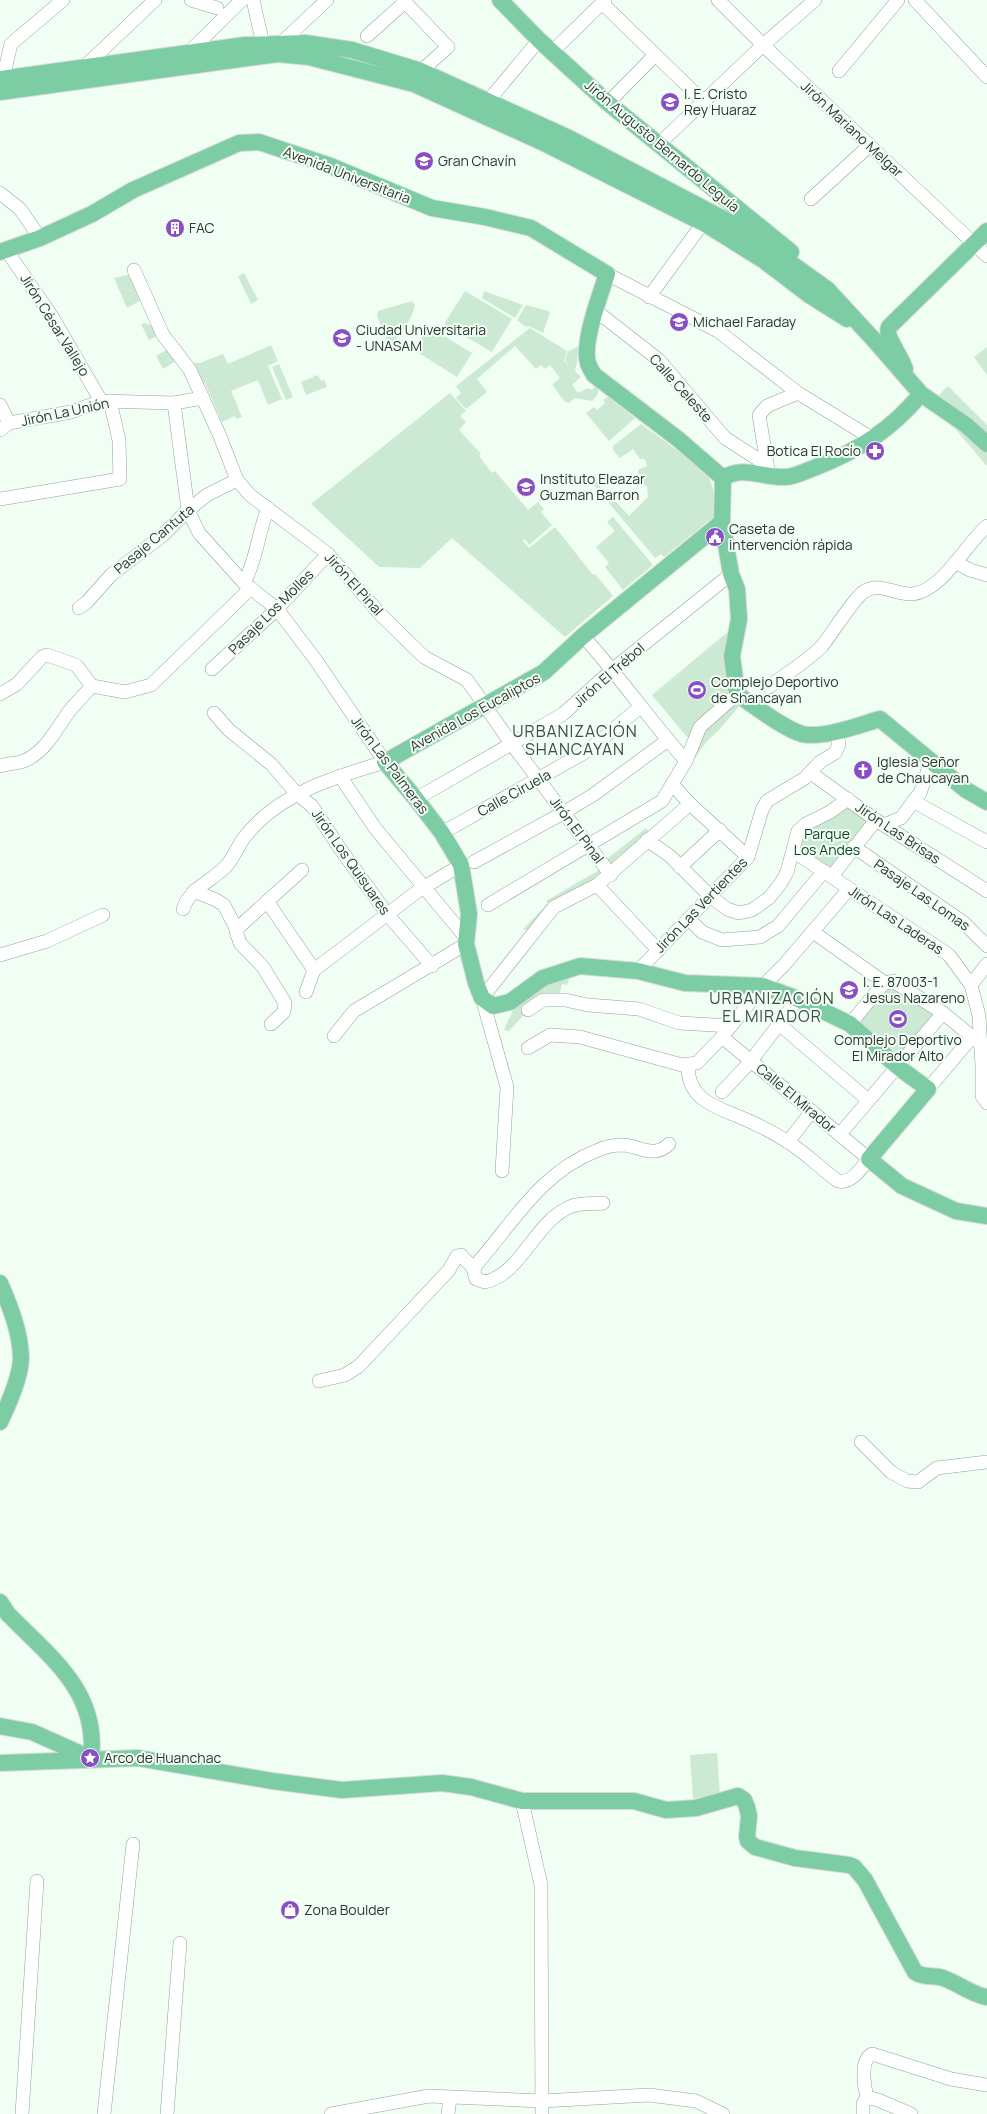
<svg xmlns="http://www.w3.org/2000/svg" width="987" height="2114" font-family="Manrope,sans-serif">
<rect width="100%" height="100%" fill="#f0fef4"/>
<g fill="#cce9d4">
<path d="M244,273L258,300L251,304L238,276Z"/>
<path d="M131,274L141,300L127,308L114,278Z"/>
<path d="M465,291L512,319L492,352L444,324Z"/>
<path d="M484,291L523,305L515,318L482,298Z"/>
<path d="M412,301L415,305C412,321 400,334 390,347L377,316L378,311Z"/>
<path d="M526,305L549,311L550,313L543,333L529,326L526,327L517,320Z"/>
<path d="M145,323L152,326L157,336L149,340L141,324Z"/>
<path d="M429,327L472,353L457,377L414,350Z"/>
<path d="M530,328L567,351L564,361L581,377L572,385L578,393L588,388L592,390L594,387L598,389V394L592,401L575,398L569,403L565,402L553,386V384L560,378L550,365L545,369L541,365L536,369L515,346L477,379L487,392L466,409L456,398L461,393L456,386Z"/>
<path d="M271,345L278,361L268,366L282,399L268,405L258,380L231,391L242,417L236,419L235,416L222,422L205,383L201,384L194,363H200L223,354L228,364Z"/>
<path d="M580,346L575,372L565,361L568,351Z"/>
<path d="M987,347V375L974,357Z"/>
<path d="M168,349L176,361L163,369L156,356Z"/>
<path d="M279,364L293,397L286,400L272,367Z"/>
<path d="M318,375L321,381L324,380L327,387L306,395L301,382Z"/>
<path d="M948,386L987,425V436L954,407L938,396Z"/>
<path d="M450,393L466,411L460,416L466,422L459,430L481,454L479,456L492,473L495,471L528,510L538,502L544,509L541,512L552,525L529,545L525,539L523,541L529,548L555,527L593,575L595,574L613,596L565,637L452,538L420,568L379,567L311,504Z"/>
<path d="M608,397L635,418L609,441L586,413L594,407L597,410L605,403L603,400Z"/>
<path d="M641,424L708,473L716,500L717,514L664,557L661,554L655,558L593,484L597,480L602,491L608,493L629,516L648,497L647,485L645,486L639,480L638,470L647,466L645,459H640L633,449L620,458L613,450V446Z"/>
<path d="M952,425L987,450V466Z"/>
<path d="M613,517L653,565L623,590L605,567L609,563L596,547L615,531L607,522Z"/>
<path d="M729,631L725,668L732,691L691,737H687L652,695Z"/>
<path d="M737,700L741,704L719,730L707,741L692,762L701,734Z"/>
<path d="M846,803L872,821L832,872L795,850L800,835Z"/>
<path d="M646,828L650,833L610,864L607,859Z"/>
<path d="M599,870L602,873L595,879L553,903L527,930L523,929L548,903L546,901Z"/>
<path d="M571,975L567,985L562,984L560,993L543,994L509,1031L504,1030L514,1008L550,982Z"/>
<path d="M890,986L938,1013L902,1057L858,1021Z"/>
<path d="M717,1753L720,1797L693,1799L690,1755Z"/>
</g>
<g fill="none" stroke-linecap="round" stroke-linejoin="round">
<g stroke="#95a299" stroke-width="14">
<g id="minor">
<path d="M191,0L217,8"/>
<path d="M253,0L265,53"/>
<path d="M403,0L448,47L421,71"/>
<path d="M718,0L763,45L987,256"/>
<path d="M915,0L987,77"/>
<path d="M602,3L704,102"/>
<path d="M367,36L405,2"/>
<path d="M280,48L282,42L327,0"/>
<path d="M552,52L605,0"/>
<path d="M187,57L188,53L242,0"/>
<path d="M81,70L155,0"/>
<path d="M839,71L898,0"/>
<path d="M1,87L11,44L63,0"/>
<path d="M489,100L539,40"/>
<path d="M608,103L655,55"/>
<path d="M658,145L763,45L815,0"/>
<path d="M0,193L20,209L40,238"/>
<path d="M811,199L869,146"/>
<path d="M7,251L53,318L101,401"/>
<path d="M134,270L163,335L190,370L219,434L237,480L250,495L328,554L380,614L424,657L467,680L511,743L611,875"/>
<path d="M607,274L718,331L798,393L873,439"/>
<path d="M649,297L703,223"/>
<path d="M595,310L659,360L725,438L767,465"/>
<path d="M174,403L188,510L199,533L244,583L277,609L315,659L385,762C334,777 277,794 244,838C238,846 234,856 228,864C214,881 191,886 183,909"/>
<path d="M0,405L9,423"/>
<path d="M0,430L9,423L71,412L101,401L174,403L203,398"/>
<path d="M768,470L759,415L767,406L798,393"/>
<path d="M0,499L120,479L119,440L110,401"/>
<path d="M955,562L970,570L987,575"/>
<path d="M244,583C257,559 258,533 268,508"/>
<path d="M79,608L87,602L111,575L163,535L188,510L207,495L237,480"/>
<path d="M583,636C619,676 650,720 686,761"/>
<path d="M212,669L277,609L328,554"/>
<path d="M92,686L125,692L151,685L251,588"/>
<path d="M769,687C784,675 809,660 822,646C831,635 856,595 865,591C881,582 895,595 912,594C941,592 966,544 987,526"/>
<path d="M0,694L17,684L42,657L47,655L76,665L92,686"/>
<path d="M214,713L229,730L271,764L297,794L312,806L341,850L388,915L432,966"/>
<path d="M0,766C8,763 16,764 24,761C47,751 57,727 71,709C78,701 85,694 92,686"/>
<path d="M811,773L876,820L987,891"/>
<path d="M340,776L375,828L467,939"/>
<path d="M672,784L690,804L748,857"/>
<path d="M416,799L563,714L613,669L731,574"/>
<path d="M913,801L987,842"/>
<path d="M884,825L901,818L920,793L931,761"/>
<path d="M442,833L589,750L640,707"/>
<path d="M647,840L670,856L711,897L727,909L739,913L752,910L769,898L781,883L787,872L798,831L806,824L830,812L848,799"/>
<path d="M854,847L963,922L987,946"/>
<path d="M793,851L949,955L971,985L979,1016L982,1065V1096L987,1103"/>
<path d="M474,862L563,813L593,795L668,740"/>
<path d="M680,867L720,830"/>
<path d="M832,876L876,820"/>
<path d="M597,885L658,950"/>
<path d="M194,891L216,900L224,905L237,930"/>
<path d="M267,901L314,970L418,891L461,865"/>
<path d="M488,905L662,801L686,761L700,727L737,694"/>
<path d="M689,919L702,932L722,940L760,937L778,926L824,871"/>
<path d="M813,932L885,983"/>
<path d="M0,955L47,941L103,915"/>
<path d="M638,971L748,857L762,810L767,801L805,778L820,762L835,753L839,744L836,731"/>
<path d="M971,985L987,964"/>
<path d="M306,992L314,970"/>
<path d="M528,1010L543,1000H565L588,1005L639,1009L679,1023L731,1026"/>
<path d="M271,1024L284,1012L285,1003L263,967L240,943L236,931L240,926L302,870"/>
<path d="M779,1024L868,1100"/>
<path d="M850,1024L883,984L893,981L943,1013L981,1044"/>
<path d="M334,1036L354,1011L466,944"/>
<path d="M528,1048L550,1035L580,1037L682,1065L697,1063L722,1037L763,986L784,965L849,889"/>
<path d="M688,1065C687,1100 716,1107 742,1118C757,1124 774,1133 788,1142C806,1153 821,1169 838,1181C852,1184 861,1168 869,1159L722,1037"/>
<path d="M928,1089L972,1037"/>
<path d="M722,1092L751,1061L798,999"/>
<path d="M840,1134L943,1013"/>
<path d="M788,1142L812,1111"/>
<path d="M502,1171L507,1087L482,998L554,907L597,885L690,804"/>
<path d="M603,1203C593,1204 581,1203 572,1206C535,1220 522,1274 485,1282L476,1279L474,1272L475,1266C512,1224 541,1172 596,1151C604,1147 614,1145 623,1145C640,1146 654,1159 669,1144"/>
<path d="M319,1381L345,1375L359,1366L449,1270L457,1256L461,1255L474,1269"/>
<path d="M861,1442L891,1472L907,1481L918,1482L937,1468L987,1462"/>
<path d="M522,1801L541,1885L542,2114"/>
<path d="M867,2097C864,2086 860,2060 872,2054L951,2079L987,2085"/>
<path d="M22,2114L37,1881"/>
<path d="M104,2114L133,1844"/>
<path d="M167,2114L180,1943"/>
<path d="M331,2114L429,2096L542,2101L649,2095L696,2101L723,2114"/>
<path d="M448,2114L450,2098"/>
<path d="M863,2114V2104L867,2097L878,2100L911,2114"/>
</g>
</g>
<g stroke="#dadada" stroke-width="18">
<g id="major">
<path d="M500,0L539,40L608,103L791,252"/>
<path d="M0,79L245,45L305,43L352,50L421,71L567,137L720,217L743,229L827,289L875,341L921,394L966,425L987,444"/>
<path d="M0,92L278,54L309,57L414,84L546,144L707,225L763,260L809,295L847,319"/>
<path d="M0,252L40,238L92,214L133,190L239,143L259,142L328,165L432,208L485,217L531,228L607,274C600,295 582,343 588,363C589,367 592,371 594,375L678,439L723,478"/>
<path d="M905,369C902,357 884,336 889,327L987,231"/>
<path d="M921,394C891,430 858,451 814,468C805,471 795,477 785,477C763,478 743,465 723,478L722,522L731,574L737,589L739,619L732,656L737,694C753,705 784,729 802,734C823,739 859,725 880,719L966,790L987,802"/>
<path d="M722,522L583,636L544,672L385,762L416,799L442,833L461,865L469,914L466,944L476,983L482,998L493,1006L510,1002L543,978L580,966L638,971L685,983L763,986L798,999L850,1024L898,1067L928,1089L869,1159L902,1186L956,1211L987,1216"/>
<path d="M0,1283C10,1306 20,1331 21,1357C21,1377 8,1405 0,1422"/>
<path d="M0,1602L8,1614C50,1657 99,1691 91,1759"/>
<path d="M0,1726L32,1732L88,1757"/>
<path d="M0,1763L138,1758L272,1781L342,1790L442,1783L471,1787L522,1801H634L666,1810L696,1808L738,1796L744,1800L747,1807L749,1816L747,1837L748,1841L755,1847L795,1858L849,1865L854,1867L865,1880L915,1972C923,1978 934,1975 943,1978C958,1983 972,1995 987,1997"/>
</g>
</g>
<use href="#minor" stroke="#fff" stroke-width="13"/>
<use href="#major" stroke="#7dcda4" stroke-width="16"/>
</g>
<defs>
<g id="school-disc" transform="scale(1)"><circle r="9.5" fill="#8a4ec4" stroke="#f0fef4"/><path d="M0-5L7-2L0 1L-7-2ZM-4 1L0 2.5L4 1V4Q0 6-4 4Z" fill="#fff"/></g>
<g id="building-disc" transform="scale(1)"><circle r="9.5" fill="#8a4ec4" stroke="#f0fef4"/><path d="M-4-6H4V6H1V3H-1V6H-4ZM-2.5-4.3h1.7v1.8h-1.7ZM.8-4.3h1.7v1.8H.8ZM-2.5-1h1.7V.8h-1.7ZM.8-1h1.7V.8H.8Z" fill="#fff"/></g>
<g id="university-disc" transform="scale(1)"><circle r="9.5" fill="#8a4ec4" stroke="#f0fef4"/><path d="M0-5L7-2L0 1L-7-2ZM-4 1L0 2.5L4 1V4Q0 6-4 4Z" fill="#fff"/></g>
<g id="pharmacy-disc" transform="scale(1)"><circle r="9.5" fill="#8a4ec4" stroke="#f0fef4"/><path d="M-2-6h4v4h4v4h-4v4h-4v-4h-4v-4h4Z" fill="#fff"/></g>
<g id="civic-disc" transform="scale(1)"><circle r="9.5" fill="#8a4ec4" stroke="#f0fef4"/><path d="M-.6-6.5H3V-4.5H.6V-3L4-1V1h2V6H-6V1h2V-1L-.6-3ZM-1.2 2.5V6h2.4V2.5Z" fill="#fff"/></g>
<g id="stadium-disc" transform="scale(1)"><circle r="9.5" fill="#8a4ec4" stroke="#f0fef4"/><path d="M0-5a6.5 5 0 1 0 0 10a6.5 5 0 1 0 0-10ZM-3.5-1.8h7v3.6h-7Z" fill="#fff"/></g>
<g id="church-disc" transform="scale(1)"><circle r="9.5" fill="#8a4ec4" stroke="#f0fef4"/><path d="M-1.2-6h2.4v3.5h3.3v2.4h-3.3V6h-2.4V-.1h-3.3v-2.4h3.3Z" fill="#fff"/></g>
<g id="sight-disc" transform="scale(1)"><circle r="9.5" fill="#8a4ec4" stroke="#f0fef4"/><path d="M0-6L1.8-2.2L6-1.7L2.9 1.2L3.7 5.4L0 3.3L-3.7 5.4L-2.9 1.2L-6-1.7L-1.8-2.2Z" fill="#fff"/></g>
<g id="shop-disc" transform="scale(1)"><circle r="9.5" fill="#8a4ec4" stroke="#f0fef4"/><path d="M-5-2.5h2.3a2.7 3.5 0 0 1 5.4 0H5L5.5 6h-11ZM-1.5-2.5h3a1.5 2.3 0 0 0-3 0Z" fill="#fff"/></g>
</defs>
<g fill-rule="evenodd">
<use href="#school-disc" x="670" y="102"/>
<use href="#school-disc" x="424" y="161"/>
<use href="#building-disc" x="175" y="228"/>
<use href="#school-disc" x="679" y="322"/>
<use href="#university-disc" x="342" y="338"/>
<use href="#pharmacy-disc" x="875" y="451"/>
<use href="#university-disc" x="526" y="487"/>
<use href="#civic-disc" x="715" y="537"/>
<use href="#stadium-disc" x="697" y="690"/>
<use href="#church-disc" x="863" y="770"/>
<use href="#school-disc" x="849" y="990"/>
<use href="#stadium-disc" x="898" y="1019"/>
<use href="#sight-disc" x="90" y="1758"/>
<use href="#shop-disc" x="290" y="1910"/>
</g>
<g text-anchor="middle" stroke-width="4" stroke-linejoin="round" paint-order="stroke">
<g font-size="14" fill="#2f3431" stroke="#f0fef4" text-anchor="start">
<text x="684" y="99">I. E. Cristo<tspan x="684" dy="16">Rey Huaraz</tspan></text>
<text x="438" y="166">Gran Chavín</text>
<text x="189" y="233">FAC</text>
<text x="693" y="327">Michael Faraday</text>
<text x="356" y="335">Ciudad Universitaria<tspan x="356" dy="16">- UNASAM</tspan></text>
<text x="861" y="456" text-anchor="end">Botica El Rocío</text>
<text x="540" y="484">Instituto Eleazar<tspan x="540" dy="16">Guzman Barron</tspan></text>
<text x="729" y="534">Caseta de<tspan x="729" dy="16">intervención rápida</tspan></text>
<text x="711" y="687">Complejo Deportivo<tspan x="711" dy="16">de Shancayan</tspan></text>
<text x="877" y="767">Iglesia Señor<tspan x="877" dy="16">de Chaucayan</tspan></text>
<text x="863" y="987">I. E. 87003-1<tspan x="863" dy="16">Jesus Nazareno</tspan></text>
<text x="898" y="1045" text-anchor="middle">Complejo Deportivo<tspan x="898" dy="16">El Mirador Alto</tspan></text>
<text x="104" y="1763">Arco de Huanchac</text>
<text x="304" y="1915">Zona Boulder</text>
</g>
<g font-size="14" fill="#2f3431" stroke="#f0fef4">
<text transform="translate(852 129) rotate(43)" y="5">Jirón Mariano Melgar</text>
<text transform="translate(662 146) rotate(40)" y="5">Jirón Augusto Bernardo Leguía</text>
<text transform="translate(347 175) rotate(21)" y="5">Avenida Universitaria</text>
<text transform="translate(55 325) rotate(58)" y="5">Jirón César Vallejo</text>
<text transform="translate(681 388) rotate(48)" y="5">Calle Celeste</text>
<text transform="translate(65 412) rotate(-12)" y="5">Jirón La Unión</text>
<text transform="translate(154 539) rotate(-40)" y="5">Pasaje Cantuta</text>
<text transform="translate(354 584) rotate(48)" y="5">Jirón El Pinal</text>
<text transform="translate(271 612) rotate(-45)" y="5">Pasaje Los Molles</text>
<text transform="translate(609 675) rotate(-41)" y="5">Jirón El Trébol</text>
<text transform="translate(475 712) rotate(-29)" y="5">Avenida Los Eucaliptos</text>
<text transform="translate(390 765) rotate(53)" y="5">Jirón Las Palmeras</text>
<text transform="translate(514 793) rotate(-29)" y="5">Calle Ciruela</text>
<text transform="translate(577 830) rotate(53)" y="5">Jirón El Pinal</text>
<text transform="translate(898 833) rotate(34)" y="5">Jirón Las Brisas</text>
<text transform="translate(351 862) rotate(55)" y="5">Jirón Los Quisuares</text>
<text transform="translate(922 895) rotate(35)" y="5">Pasaje Las Lomas</text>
<text transform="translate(701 905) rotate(-46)" y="5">Jirón Las Vertientes</text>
<text transform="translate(896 920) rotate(34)" y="5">Jirón Las Laderas</text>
<text transform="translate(796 1098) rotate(40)" y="5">Calle El Mirador</text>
</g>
<g font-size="14" fill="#0b3e23" stroke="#f0fef4">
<text x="827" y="839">Parque<tspan x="827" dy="16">Los Andes</tspan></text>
</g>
<g font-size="16" letter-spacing="1" fill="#3f4b43" stroke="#f0fef4">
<text x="575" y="737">URBANIZACIÓN<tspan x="575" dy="18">SHANCAYAN</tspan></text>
<text x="772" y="1004">URBANIZACIÓN<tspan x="772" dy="18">EL MIRADOR</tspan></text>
</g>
</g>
</svg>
